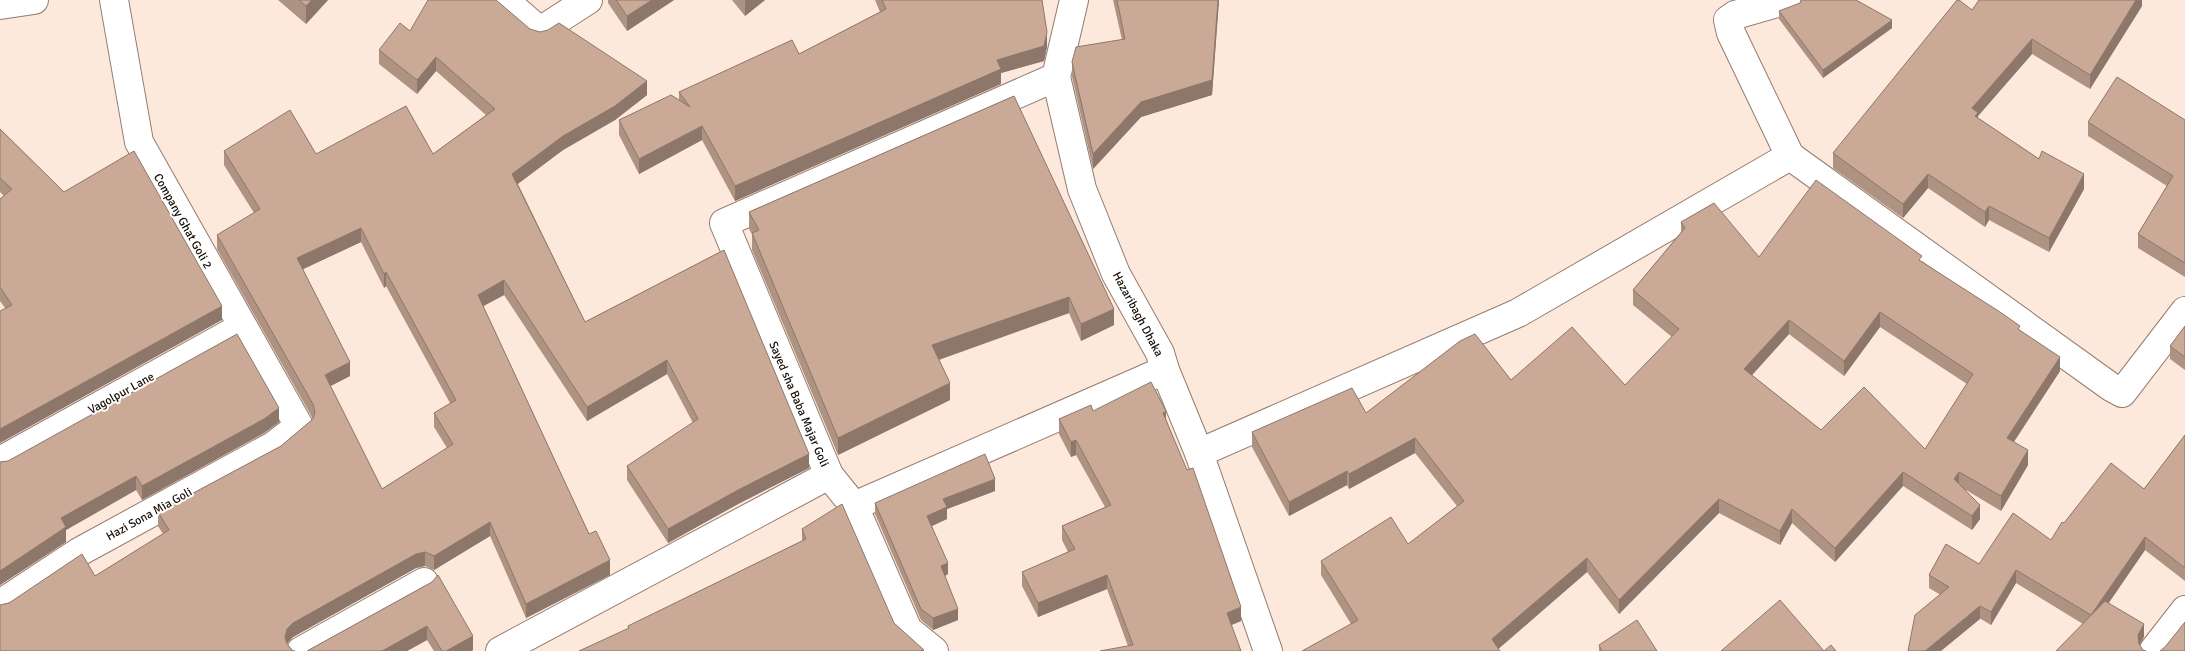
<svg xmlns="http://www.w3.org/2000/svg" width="2185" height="651" font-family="Signika,sans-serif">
<rect width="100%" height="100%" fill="#fde8dc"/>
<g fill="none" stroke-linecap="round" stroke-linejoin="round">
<g stroke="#937c6e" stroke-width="30">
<g id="street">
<path d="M504,0L540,31L588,0"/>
<path d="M0,5L34,0"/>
<path d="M1790,156L2111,387L2122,393L2185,311"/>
<path d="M1199,453L1518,313L1790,156L1731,33L1728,20L1735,15L1788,0"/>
<path d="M0,461L242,327"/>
<path d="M854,506L1165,370"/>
<path d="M0,604L79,552L273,446L299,426L139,142L114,0"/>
<path d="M301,651L424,582"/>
<path d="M500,651L829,475"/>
<path d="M934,651L908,630L854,506L829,475L724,223L1056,77"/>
<path d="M2153,651L2185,610"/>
</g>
</g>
<g stroke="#937c6e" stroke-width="30">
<path id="secondary" d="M1074,0L1056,77L1082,189L1116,274L1160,353L1165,370L1199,453L1268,651"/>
</g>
<use href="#street" stroke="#fff" stroke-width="28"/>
<use href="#secondary" stroke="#fff" stroke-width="28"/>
</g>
<g fill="#ae9282" fill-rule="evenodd">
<path d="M278,0H328L306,24Z"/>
<path d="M608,0H674L627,31L608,3Z"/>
<path d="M732,0H765L745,16Z"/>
<path d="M875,0H1042L1047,47L1044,61L1001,73V84L735,201L702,140L639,174L619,135V120L679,100V92L799,54L880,12Z"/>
<path d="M1113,0H1219L1212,95L1141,117L1093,169L1072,77V62L1122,40Z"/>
<path d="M2142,0V6L2090,89L2032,54L1978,116V118L2084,189L2049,252L1989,220L1985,227L1928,188L1903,218L1833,168V153L1972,10Z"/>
<path d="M1779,11L1892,28L1823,78L1779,19Z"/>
<path d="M530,29L647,95L615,120L563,150L518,184L585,322L724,250L809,468L738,504L668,543L627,480V466L693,423L667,374L587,421L504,295L483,306L589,534L610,575L526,618L490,536L434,570L425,566L416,568L293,637L287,644L293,651L1,605L95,576L163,534L158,526V512L281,446L313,419L217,249V235L254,213L224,165V151L316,154H433L486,115L436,71L417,94L379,64V50L410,31ZM361,242L384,288L386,286L450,403L434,413V427L447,448L382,489L330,386L350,376L303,269Z"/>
<path d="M1014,96L1114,325L1081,341L1069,313L939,360L950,400L838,455L752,250V234L749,229V212Z"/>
<path d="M2185,120V277L2138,248V234L2167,186L2088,136V122Z"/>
<path d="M0,129L64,192L222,320L5,308L0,301V199L4,196L0,192Z"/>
<path d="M1681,222L1759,257L1922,261L2020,330L2060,371L2014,442L2028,465L2001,511L1966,490L1980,519L1972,530L1903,486L1835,562L1792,523L1780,545L1719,513L1619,614L1587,572L1498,649L1351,624L1321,575V561L1408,544L1457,506L1415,453L1349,489L1347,485L1289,516L1252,447V432L1366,413L1511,380L1625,385L1672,337L1633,305V290L1681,232ZM1880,327L1967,384L1925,449L1821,430L1752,375L1789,334L1844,376Z"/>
<path d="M2185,326V370L2170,359V346Z"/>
<path d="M1093,411L1166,419L1241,621L1231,625L1128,646L1107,589L1038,617L1022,586V572L1068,552L1062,540V526L1105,507L1076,455L1071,457L1059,434V419Z"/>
<path d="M279,422L264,433L142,500L136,490L66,530V542L0,585V462Z"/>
<path d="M2185,435V581L2145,550L2108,603L2144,637L2083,624L2016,583L1991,625L1929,588V575L1979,564L2051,540L2064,523L2144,489Z"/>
<path d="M995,491L947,509V519L932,526L948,574L945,576L958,620L933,630L921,620L875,514V503Z"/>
<path d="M802,529L894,623L924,651L628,628V626L802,541Z"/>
<path d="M432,582L473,650L471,651H434L427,640L407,651H307Z"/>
<path d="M1599,645L1657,651H1599Z"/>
</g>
<g fill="#8d776a">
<path d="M312,0H328L306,24V6Z"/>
<path d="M652,0H674L627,31V16Z"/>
<path d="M746,0H765L745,16V1Z"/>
<path d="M1218,0H1219L1212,95L1141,117L1093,169V154Z"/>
<path d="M2136,0H2142V6L2090,89V75Z"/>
<path d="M1892,20V28L1823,78V70Z"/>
<path d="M1047,32V47L1044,61L1001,73V84L735,201V186L997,60Z"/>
<path d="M2032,39V54L1978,116V127L1972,108Z"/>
<path d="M436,57V71L417,94V80Z"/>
<path d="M647,81V95L615,120L563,150L512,188V174L563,136Z"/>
<path d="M702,126V140L639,174V159Z"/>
<path d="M1928,174V188L1903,218V204Z"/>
<path d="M2084,174V189L2049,252V238Z"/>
<path d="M1989,206V220L1985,227V212Z"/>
<path d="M361,228V242L297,272V258Z"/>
<path d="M386,272V286L384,288V274Z"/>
<path d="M504,280V295L478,309V295Z"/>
<path d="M1069,297V313L932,362V345Z"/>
<path d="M222,306V320L0,443V429Z"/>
<path d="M1114,309V325L1081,341V324Z"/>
<path d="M1880,312V327L1844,376V361Z"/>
<path d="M1789,320V334L1744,384V369Z"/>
<path d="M2060,357V371L2007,452V438Z"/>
<path d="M667,360V374L587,421V407Z"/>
<path d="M350,362V376L325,389V375Z"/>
<path d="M950,383V400L838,455V438Z"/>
<path d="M279,408V422L264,433L142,500V486Z"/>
<path d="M1166,411V426L1163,413Z"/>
<path d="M1415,438V453L1349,489V474Z"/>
<path d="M1076,440V455L1071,457V442Z"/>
<path d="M2028,450V465L2001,511V496Z"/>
<path d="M809,454V468L738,504L668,543V529L738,490Z"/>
<path d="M1347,471V485L1289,516V502Z"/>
<path d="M1903,472V486L1835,562V548Z"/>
<path d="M1959,472V486L1954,479Z"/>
<path d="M136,476V490L66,530V542L0,585V571L61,518Z"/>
<path d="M995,479V491L947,509V519L927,528V516L943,499Z"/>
<path d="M1719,499V513L1619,614V600Z"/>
<path d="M1980,505V519L1972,530V516Z"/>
<path d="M1792,509V523L1780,545V531Z"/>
<path d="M490,522V536L434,570V556Z"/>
<path d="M2145,537V550L2091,629V615Z"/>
<path d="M425,552V566L416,568L293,637L287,643L285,637L287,629L293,623L416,554Z"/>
<path d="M1587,558V572L1496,651L1492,639Z"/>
<path d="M610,560V575L526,618V604Z"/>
<path d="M948,563V574L941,578V566Z"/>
<path d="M2016,570V583L1991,625V612Z"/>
<path d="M1107,575V589L1038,617V603Z"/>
<path d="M1980,606V619L1941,651H1925Z"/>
<path d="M1241,607V621L1227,627V613Z"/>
<path d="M958,609V620L933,630V618Z"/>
<path d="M2144,624V637L2138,648V635Z"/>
<path d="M427,626V640L407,651H382Z"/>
<path d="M473,636V650L471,651H446Z"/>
</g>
<g fill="#caaa97" stroke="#8d776a" fill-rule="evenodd">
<path d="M299,0H312L306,6Z"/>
<path d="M428,0H496L530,29L540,32L548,30L559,23L647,81L615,106L563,136L512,174L585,322L724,250L809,454L738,490L668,529L627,466L698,419L667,360L587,407L504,280L478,295L589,534L596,531L610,560L526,604L490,522L434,556L425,552L416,554L293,623L287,629L285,637L287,644L293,651H295H0V605L9,603L82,554L95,576L169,530L158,512L281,446L313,419L315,412L313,404L217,235L260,209L224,151L290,110L316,154L406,106L433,154L495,109L436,57L417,80L379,50L400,23L410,31ZM361,228L384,274L386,272L456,400L434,413L453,444L382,489L325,375L350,362L297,258Z"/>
<path d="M616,0H652L627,16Z"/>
<path d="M882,0H1042L1047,32L1044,46L997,60L1001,69L735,186L702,126L639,159L619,120L671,95L690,107L679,92L792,40L799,54L886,9Z"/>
<path d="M1117,0H1218L1212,80L1141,102L1093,154L1072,62L1076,47L1125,39Z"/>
<path d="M1801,0H1856L1892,20L1823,70L1779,11L1800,3Z"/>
<path d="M1957,0H1959L1972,10L1979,0H2136L2090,75L2032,39L1972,108L1978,113L1975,116L2039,159L2042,151L2084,174L2049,238L1989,206L1985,212L1928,174L1903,204L1833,153Z"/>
<path d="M2117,77L2185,120V263L2138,234L2173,176L2088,122Z"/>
<path d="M1014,96L1114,309L1081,324L1069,297L932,345L950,383L838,438L752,233L759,230L749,212Z"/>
<path d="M0,129L64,192L134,151L222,306L0,429V311L12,305L0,287V199L12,189L0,178Z"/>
<path d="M1816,180L1922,256L1919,260L2000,312L2020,326L2018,329L2060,357L2007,438L2028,450L2001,496L1959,472L1954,479L1980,505L1972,516L1903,472L1835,548L1792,509L1780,531L1719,499L1619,600L1587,558L1492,639L1500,651H1302L1358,620L1321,561L1391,517L1408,544L1464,501L1415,438L1349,474L1347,471L1289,502L1252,432L1352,388L1366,413L1460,341L1475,334L1511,380L1572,327L1625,385L1679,329L1633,290L1685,228L1681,222L1714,203L1759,257ZM1880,312L1973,374L1925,449L1864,387L1821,430L1744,369L1789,320L1844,361Z"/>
<path d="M2185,326V357L2170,346Z"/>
<path d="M237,334L279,408L264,419L142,486L136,476L61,518L66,527L0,571V462L8,461Z"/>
<path d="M1151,382L1166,411L1163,413L1187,470L1193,468L1241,607L1227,613L1241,651H1100L1133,645L1107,575L1038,603L1022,572L1075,549L1062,526L1111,505L1076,440L1071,442L1059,419L1091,405L1093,411Z"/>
<path d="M2185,435V568L2145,537L2091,615L2016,570L1991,612L1980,606L1925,651H1908L1915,615L1949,587L1929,575L1946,544L1979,564L2013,513L2051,540L2062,522L2064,523L2111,463L2144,489Z"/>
<path d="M985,454L995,479L943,499L947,507L927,516L948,563L941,566L958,609L933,618L921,609L875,503Z"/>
<path d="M842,504L894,623L924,650L920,651H579L629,628L628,626L806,539L802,529Z"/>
<path d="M438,575L473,636L446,651H442L427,626L382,651H307L432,582Z"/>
<path d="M1780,600L1824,651H1721Z"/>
<path d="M2105,601L2144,624L2138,635L2139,644L2143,650L2146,651H2056Z"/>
<path d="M1637,620L1657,651H1602L1599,645Z"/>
<path d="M2185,622V651H2160L2165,647Z"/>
<path d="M1831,645L1836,651H1824Z"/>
</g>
<g text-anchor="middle" stroke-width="4" stroke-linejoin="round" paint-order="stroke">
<g font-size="12" fill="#160e08" stroke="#fff">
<text transform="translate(183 221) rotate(61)" y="4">Company Ghat Goli 2</text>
<text transform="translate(1138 314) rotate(62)" y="4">Hazaribagh Dhaka</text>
<text transform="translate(121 393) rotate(-29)" y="4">Vagolpur Lane</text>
<text transform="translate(799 404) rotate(67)" y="4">Sayed sha Baba Majar Goli</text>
<text transform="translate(149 514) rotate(-29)" y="4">Hazi Sona Mia Goli</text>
</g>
</g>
</svg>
